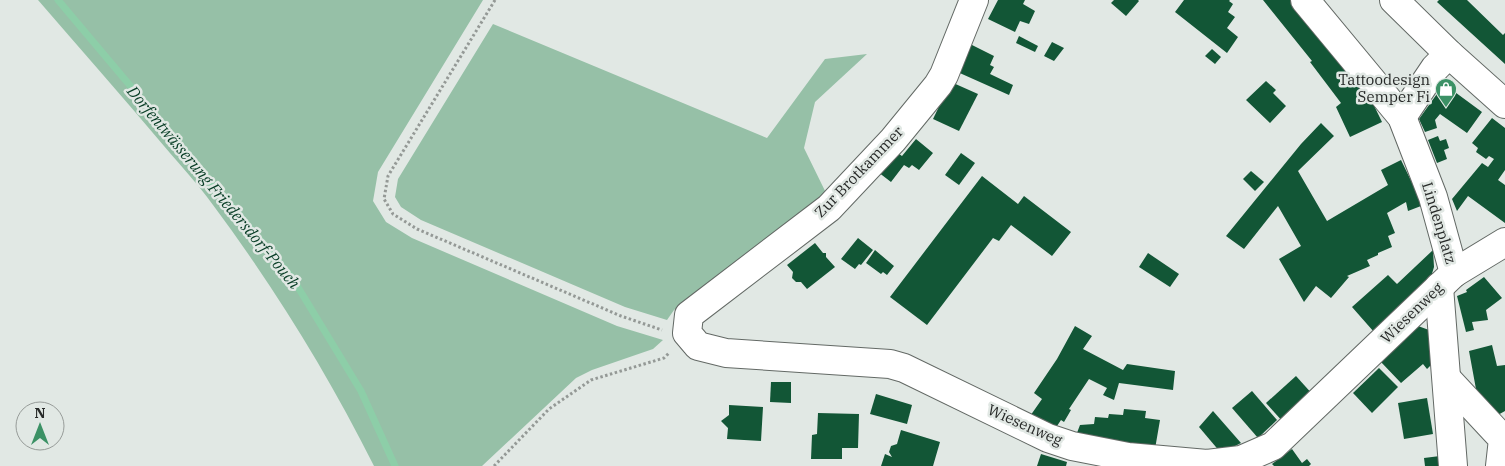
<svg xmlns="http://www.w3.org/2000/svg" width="1505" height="466" font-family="'IBM Plex Serif',serif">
<rect width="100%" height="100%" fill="#e1e8e4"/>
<g fill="#96c0a7">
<path d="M38,0H483L378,172L373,201L386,222L412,238L617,326L663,340L653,349L592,370L576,378L482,466H374C328,374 274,287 213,205C198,184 181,166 164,146C123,97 80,49 38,0Z"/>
<path d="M493,24L767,138L825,59L867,54L815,102L804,148L827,195L674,310L667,320L625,307L421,220L401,207L395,197L398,179Z"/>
</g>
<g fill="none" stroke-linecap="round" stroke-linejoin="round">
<path stroke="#8dcea8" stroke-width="7" d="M58,0L293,279L361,391L395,466"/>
</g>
<g fill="#125636">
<path d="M998,0H1025L1023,4L1035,11L1029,24L1020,21L1015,32L988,19Z"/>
<path d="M1114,0H1138L1139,1L1126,16L1111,3Z"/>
<path d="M1184,0H1230L1229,1L1233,4L1228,12L1235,17L1227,28L1238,37L1227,53L1175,12Z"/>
<path d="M1263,0H1297L1364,85L1382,122L1350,137L1336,107L1341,103L1310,62L1312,61Z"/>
<path d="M1439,0H1467L1503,35L1505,33V64L1437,2Z"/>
<path d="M1019,36L1038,46L1035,52L1016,43Z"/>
<path d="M966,42L994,56L990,65L994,67L990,74L1013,85L1009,95L953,70Z"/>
<path d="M1052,42L1064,48L1054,61L1044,56Z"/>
<path d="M1212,49L1221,57L1215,64L1205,56Z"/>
<path d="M1266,81L1276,90L1273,93L1286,106L1270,123L1246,100Z"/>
<path d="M951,82L978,94L959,131L933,119Z"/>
<path d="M1444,84L1482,112L1467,133L1440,114L1435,120L1437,128L1425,132L1419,119Z"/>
<path d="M1492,118L1505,128V170L1498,180L1505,185V223L1468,196L1457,211L1452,199L1482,163L1488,167L1494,159L1489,156L1486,159L1476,152L1478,148L1472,143Z"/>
<path d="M1321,123L1334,136L1298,171L1327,221L1388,185L1381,170L1401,160L1418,195L1421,206L1408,211L1406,202L1387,213L1395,233L1388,236L1392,247L1378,253V255L1367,260L1370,266L1347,276L1349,277L1331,298L1316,286L1304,302L1279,259L1301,246L1278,206L1244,249L1226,236L1301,144Z"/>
<path d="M1438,136L1440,141L1446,139L1449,148L1444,150L1447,159L1437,163L1428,140Z"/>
<path d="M916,139L933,153L919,170L912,165L909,168L904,165L891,182L878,172L895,151L902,156Z"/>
<path d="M961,153L975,163L959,185L945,175Z"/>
<path d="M1251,171L1264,182L1255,191L1243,179Z"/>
<path d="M982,176L1018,204L1024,196L1071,232L1052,256L1011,225L999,241L993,238L927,325L890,297Z"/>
<path d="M858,238L873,250L861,265L859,264L855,269L841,259Z"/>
<path d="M815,243L823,253H826V257L835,267L807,289L801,282H796L792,278L793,272L787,265Z"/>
<path d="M875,250L894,266L887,275L883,272L881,274L866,263Z"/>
<path d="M1433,250L1434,267L1431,277L1374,332L1352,307L1388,275L1397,284Z"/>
<path d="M1148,253L1179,274L1170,287L1139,267Z"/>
<path d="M1484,277L1502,298L1486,310L1488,320L1472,322L1474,330L1466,332L1457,296L1467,292L1466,290Z"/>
<path d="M1075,326L1092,336L1083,349L1123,370L1127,364L1175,371L1173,390L1119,383L1114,400L1103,395L1107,388L1089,379L1069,409L1071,410L1064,422L1061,420L1053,432L1028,419L1042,399L1034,393L1057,359Z"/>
<path d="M1418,326L1429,330L1434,362L1427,369L1423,364L1401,383L1381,362Z"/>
<path d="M1492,345L1497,366L1505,365V411L1496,416L1478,400L1469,351Z"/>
<path d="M1379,368L1398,387L1372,413L1353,393Z"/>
<path d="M1296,376L1314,396L1284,423L1266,403Z"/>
<path d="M771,382H791V403L770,402Z"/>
<path d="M1252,391L1277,420L1258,438L1232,408Z"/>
<path d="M876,394L912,405L907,424L870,414Z"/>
<path d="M1427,398L1433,434L1404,439L1398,403Z"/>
<path d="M729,405L763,407L761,441L727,439L728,428L721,421L729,415Z"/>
<path d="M1124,409L1146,411L1145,418L1160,420L1155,449L1075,438L1080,425L1094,424L1095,417L1108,418L1109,414L1123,415Z"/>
<path d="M1213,411L1241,443L1221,453L1199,427Z"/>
<path d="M818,413L859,414L858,448H842V459H811L812,435L817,434Z"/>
<path d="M901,430L940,442L933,466H881L885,454L892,457L889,452L891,446L897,444Z"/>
<path d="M1292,449L1302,463L1307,459L1311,464L1309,466H1274L1272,464Z"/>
<path d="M1041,454L1067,462L1066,466H1037Z"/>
<path d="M1440,456V466H1425L1424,458Z"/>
</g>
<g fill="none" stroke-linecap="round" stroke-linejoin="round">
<g stroke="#636965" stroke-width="30">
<g id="minor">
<path d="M974,0L944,75L938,85L893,140L829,208L689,315L687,333L698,346L726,353L890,364L904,368L1048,438L1072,446L1128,457L1207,464L1241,460L1273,446L1454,273L1505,242"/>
<path d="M1305,0L1402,117L1433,197L1454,273"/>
<path d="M1402,117L1435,68L1449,54"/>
<path d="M1439,287L1453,466"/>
<path d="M1448,380L1503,439L1500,466"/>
</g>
</g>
<g stroke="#636965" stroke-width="30">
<path id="major" d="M1394,0L1449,54L1505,104"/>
</g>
<g stroke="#949996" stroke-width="3" stroke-dasharray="2.5 2.5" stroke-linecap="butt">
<path d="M495,0L388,176L384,199L393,214L417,229L621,316L662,330"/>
<path d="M494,466L549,409L591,380L664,358L670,352"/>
</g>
<use href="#minor" stroke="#fff" stroke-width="28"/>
<use href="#major" stroke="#fff" stroke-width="28"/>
</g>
<defs>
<g id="shop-pin" transform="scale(1.125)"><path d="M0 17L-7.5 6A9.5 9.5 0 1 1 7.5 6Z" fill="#3b9165" stroke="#e1e8e4"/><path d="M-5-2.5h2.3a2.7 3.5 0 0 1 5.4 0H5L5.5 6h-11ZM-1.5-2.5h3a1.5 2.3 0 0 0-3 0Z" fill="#fff"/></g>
</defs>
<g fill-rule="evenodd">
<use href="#shop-pin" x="1446" y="89"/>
</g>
<g text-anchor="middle" stroke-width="5" stroke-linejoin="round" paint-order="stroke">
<g font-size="15" fill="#272928" stroke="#e1e8e4" text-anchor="end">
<text x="1430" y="85">Tattoodesign<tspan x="1430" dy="17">Semper Fi</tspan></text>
</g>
<g font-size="15" fill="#272928" stroke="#e1e8e4">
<text transform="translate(859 172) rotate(-46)" y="5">Zur Brotkammer</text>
<text transform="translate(1439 223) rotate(73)" y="5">Lindenplatz</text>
<text transform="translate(1412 313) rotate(-44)" y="5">Wiesenweg</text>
<text transform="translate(1025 425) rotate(24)" y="5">Wiesenweg</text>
</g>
<g font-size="16" font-style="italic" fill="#063c24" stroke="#e1e8e4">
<text transform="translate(214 187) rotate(50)" y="6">Dorfentwässerung Friedersdorf-Pouch</text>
</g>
</g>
<g transform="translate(40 426)"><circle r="24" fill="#e1e8e4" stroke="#979c99"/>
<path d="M0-4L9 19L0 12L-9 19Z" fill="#3b9165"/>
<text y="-8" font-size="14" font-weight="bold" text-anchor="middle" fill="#272928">N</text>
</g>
</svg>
